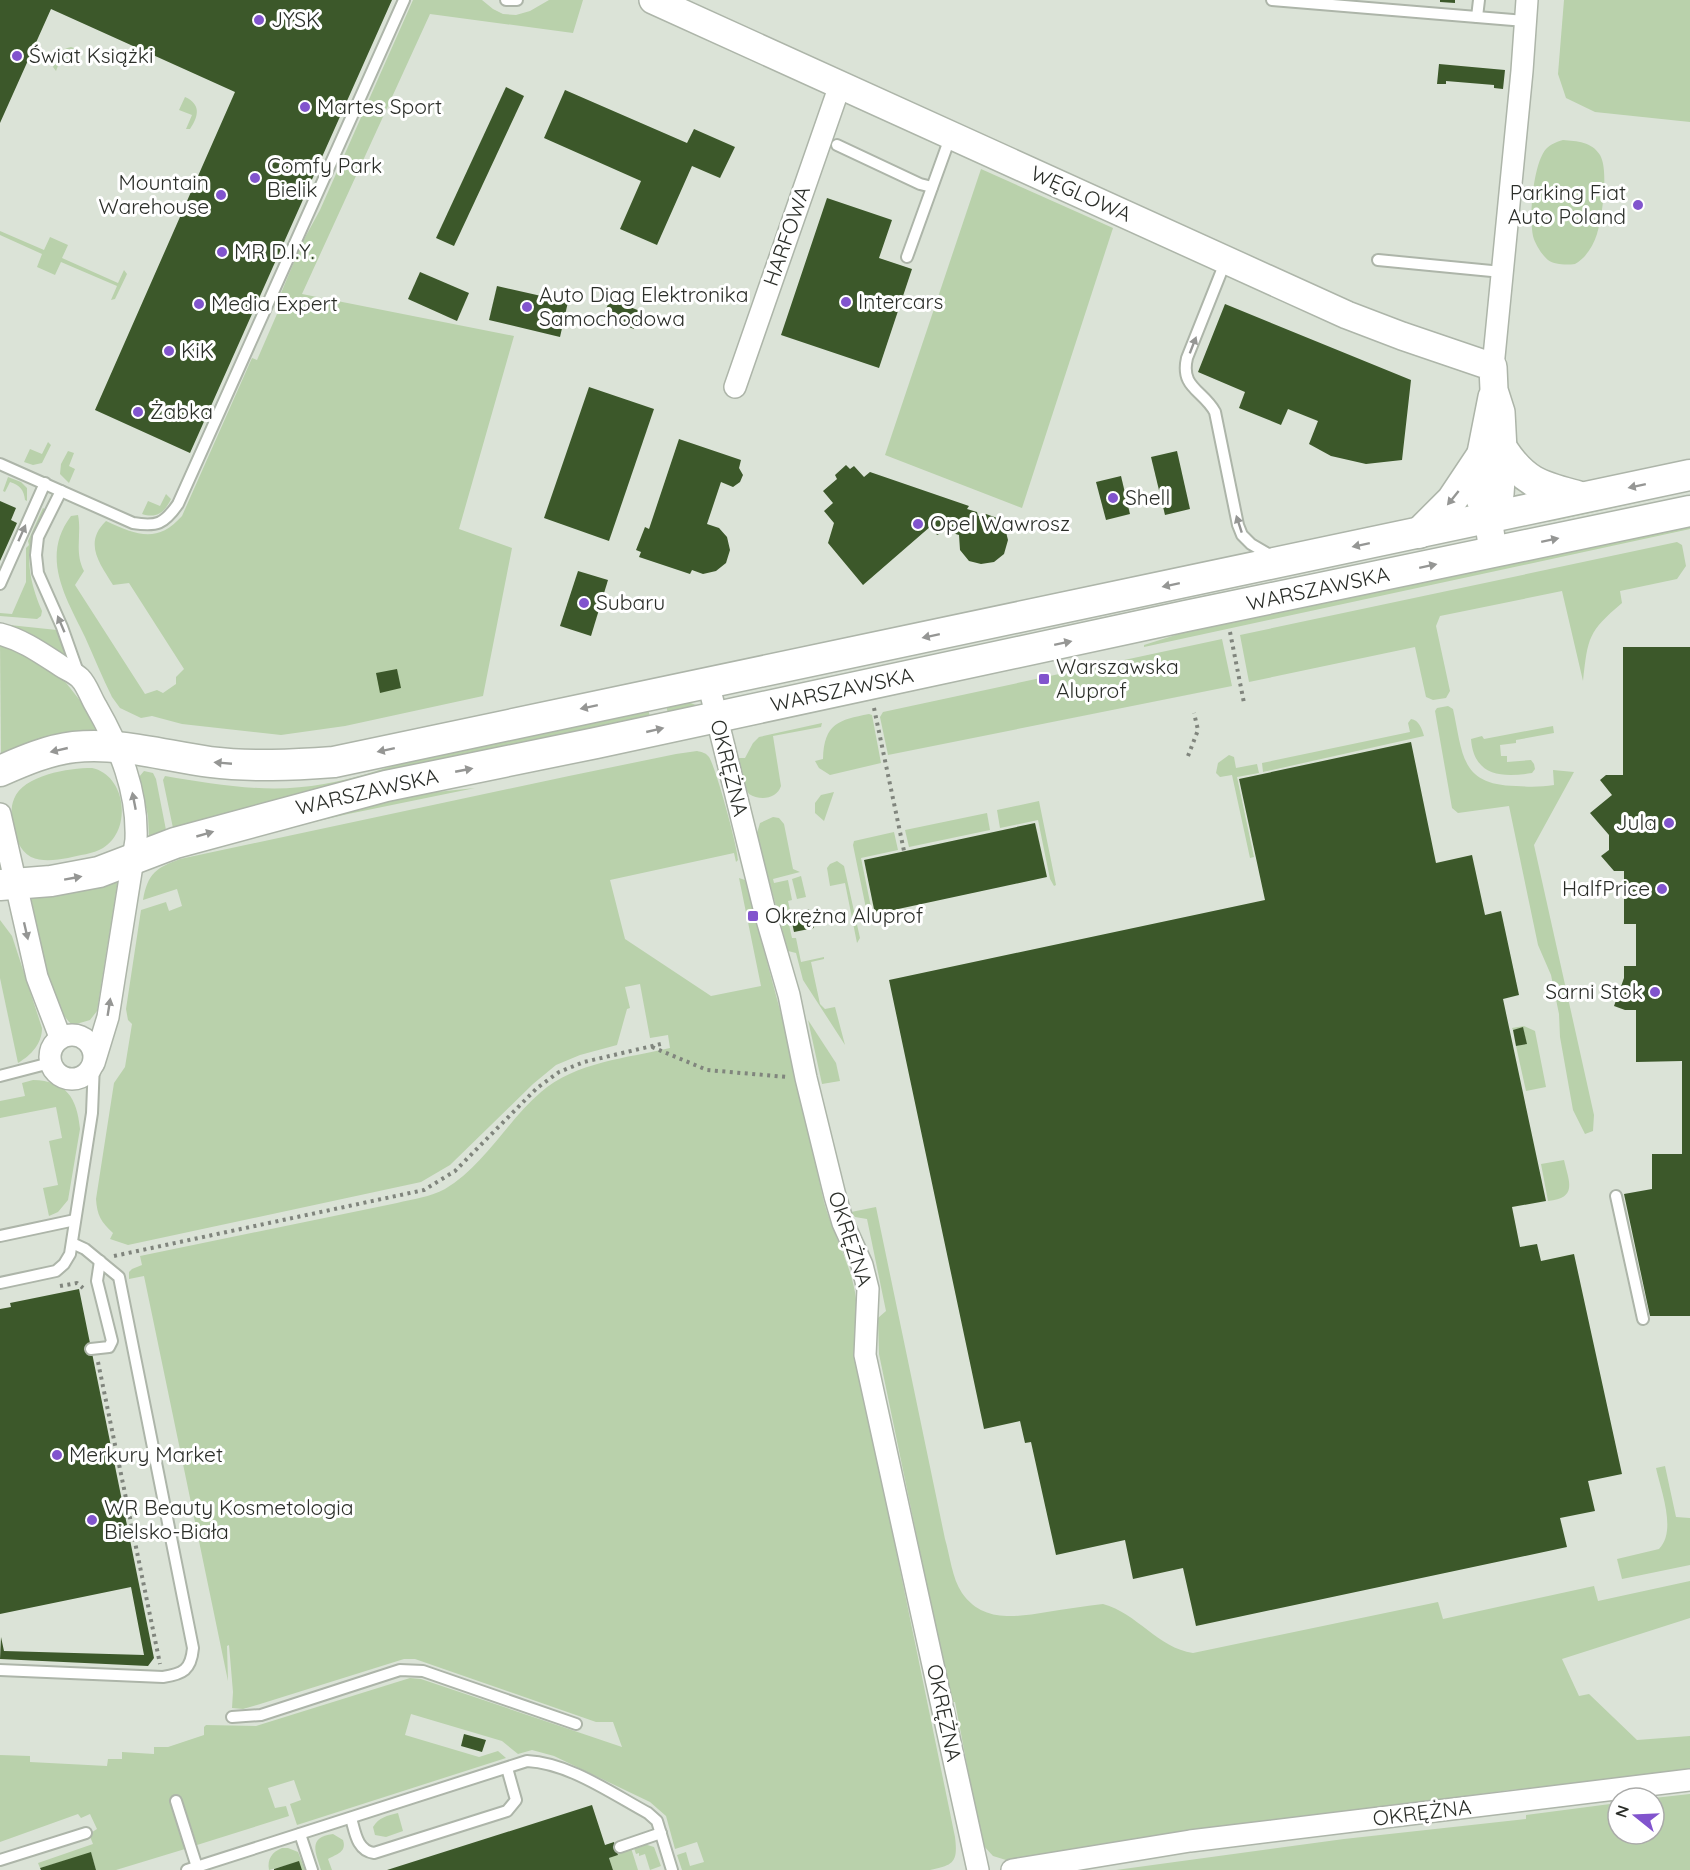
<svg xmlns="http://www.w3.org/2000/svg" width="1690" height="1870" font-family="Quicksand,sans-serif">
<rect width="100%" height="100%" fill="#dbe3d7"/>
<g fill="#b9d1ab">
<path d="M413,0H482L493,9L503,14L516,15L530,11L549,0H583L573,33L430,14L302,294L514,336L459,529L512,548L483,696L345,726L281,735L182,724L152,716L141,718L120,708L112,697C102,677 94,657 85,637C66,598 40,557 71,516L78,515C82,534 74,552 84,571L75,585L145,694L157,690L163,693L176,684V677L184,669L129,583L113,585C100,564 83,543 106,521C137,535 157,544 182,516L252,358L257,360L280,307L276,305L302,243L320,210Z"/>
<path d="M1564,0H1690V122L1595,112L1566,98L1558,74Z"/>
<path d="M71,47L80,50L75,63L61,58L56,71L53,67C57,57 60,49 71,47Z"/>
<path d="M185,97C201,104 199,116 190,129H186L192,115L179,110Z"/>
<path d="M1563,140C1577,141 1592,142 1600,155C1609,170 1602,218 1597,234C1593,246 1586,258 1575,264C1567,265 1555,265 1548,260C1542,255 1535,244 1533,236C1529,217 1533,164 1546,149C1551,144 1556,142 1563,140Z"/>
<path d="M981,169L1113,228L1022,508L885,455Z"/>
<path d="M0,231L44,250L50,237L68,245L62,258L118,283L124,270L127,274L115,299L111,300L117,286L61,262L55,275L37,267L42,254L0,235Z"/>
<path d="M48,442L51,445L42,463L33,465L24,462L30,449L42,454Z"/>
<path d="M68,451L74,453L69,466L75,469L69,483L60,474L61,464Z"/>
<path d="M8,477L21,482L27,488V501L25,500C24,490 20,485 10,482L5,492L3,491Z"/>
<path d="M1690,485V491L1553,521L1522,525Z"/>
<path d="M166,494L171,499C165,512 157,519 142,514L148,501L160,506Z"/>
<path d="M43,508L46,510C41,520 35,530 32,541C25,564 33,590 42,611L41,616L37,619L0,616V613L12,614L26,582V548L29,545L28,541Z"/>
<path d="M1690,521V529L1144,647V645L1207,625Z"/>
<path d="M1677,542L1682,545L1686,566L1677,579L1620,591L1622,603C1588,632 1588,637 1583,681L1562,591L1440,616L1436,626L1450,691L1446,698L1433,700L1426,697L1415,647L1249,682L1240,635Z"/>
<path d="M0,624L57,630L67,652L66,656L61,657Z"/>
<path d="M1222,639L1232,686L888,755L880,717L883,712Z"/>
<path d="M0,641L59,674L82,703L97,733L1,756Z"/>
<path d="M682,700L699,706L668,716L666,702Z"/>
<path d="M648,706L650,719L173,828L163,780L165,776C217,785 271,794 324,784C366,777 405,760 447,750C514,734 581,721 648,706Z"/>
<path d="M1448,706L1453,709C1463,754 1460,785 1516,786C1529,787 1542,787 1554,785L1553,770L1574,772L1534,845L1594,1115L1593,1131L1585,1134L1573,1110L1560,1037L1559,1014L1551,975L1538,945L1509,806L1458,813L1452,808L1435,711L1437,708Z"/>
<path d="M869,714L872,715L881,763L830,775L819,768L815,761L823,759C824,723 839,720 869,714Z"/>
<path d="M1411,719C1419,720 1422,729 1424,736L1263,772L1262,763L1410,732L1408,723Z"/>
<path d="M822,723L821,727L773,736L781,786C777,799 760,801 749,794L743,785L738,758H745L753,743L759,737Z"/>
<path d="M1553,726L1554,733L1516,740V743L1500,745L1501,756H1507V762L1531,760L1534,764L1535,769L1532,773C1501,778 1474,776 1471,739L1482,736L1484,739Z"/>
<path d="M697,751C702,752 706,753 709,757C716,768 738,848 738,860L736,862L734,853L610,880L625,939L711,996L761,986L739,878L745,880L784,1025L824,1202C833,1235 852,1265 856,1299C859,1317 855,1337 856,1356L955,1837C958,1862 954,1865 930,1870H682L677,1855L686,1852L690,1866L704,1862L697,1842L675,1849L666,1816L650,1802L554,1756L532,1750L518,1754L502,1741L411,1714L405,1735L479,1757L498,1751L506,1758L297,1825L290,1804L301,1800L294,1780L268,1788L275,1808L286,1806L289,1816L197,1845L181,1797L170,1801L185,1849L116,1870H96L91,1853L40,1868L38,1863L93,1844L89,1834L97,1829L90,1814L81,1818L78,1814L0,1842V1755L30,1756V1762L107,1766L108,1759H122V1752L154,1754V1747H168L204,1735V1727L206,1725L256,1726L410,1678L421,1679L622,1747L613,1722H596L415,1659H404L257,1705L243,1709L232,1708L233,1692L229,1645L227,1646L228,1681L144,1276L129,1279V1272L132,1269L142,1265L140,1256L397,1203C413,1199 430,1197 445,1189C484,1166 507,1121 541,1092C575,1062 628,1058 670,1048L668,1035L650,1038L640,984L625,987L630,1008L627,1009L617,1045L580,1055L556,1065L533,1084L450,1165L421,1182L128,1245L110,1239L113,1233C101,1222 97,1215 96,1199L114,1083L125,1067L132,1024L128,1020L126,1009L141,910L166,902L169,911L182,906L177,889L143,900C148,873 156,868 180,859L569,776L676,754Z"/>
<path d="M1229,755L1234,757L1236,768L1257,764L1259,773L1237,777L1254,857L1250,858L1232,775L1220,777L1216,773L1218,763Z"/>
<path d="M92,768C126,775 133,830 103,848C93,854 79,855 68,858C56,860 42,862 31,857C19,850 16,839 14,826C12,817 10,808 14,799C23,775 69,768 92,768Z"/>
<path d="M144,771L153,773L156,779L166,830L163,831L164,836L151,838L149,836L148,816L139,777Z"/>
<path d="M475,788L348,814L199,849L388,797Z"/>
<path d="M834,792L824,821L815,813V803L821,795Z"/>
<path d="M1039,801L1056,885L1054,886L1050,879L1038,820L1000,828L997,810Z"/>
<path d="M987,813L990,830L909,847L905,830Z"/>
<path d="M773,817L779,818L784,824L793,869L800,872L773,879L774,883L788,880L792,900L788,901L790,910L786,911L792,938H796L801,962L824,957V959L811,962L820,1004L825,1009L835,1007L845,1045L803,980L796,953L788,951L758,839L757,833L760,823Z"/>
<path d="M894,832L898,850L861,858L873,917L868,918L853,845L854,841Z"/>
<path d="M837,861L844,866L860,938L857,943L845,883L830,886L827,868L830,864Z"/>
<path d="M801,876L806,897L797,899L792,879Z"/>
<path d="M118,880L97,1011L90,1020L73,1025C50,1011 37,924 31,897Z"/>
<path d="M0,920L12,936L42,1028C42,1044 31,1055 18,1063L0,978Z"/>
<path d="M808,1020L836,1063L840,1081L822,1084Z"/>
<path d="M1524,1026L1535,1031L1546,1087L1526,1091L1516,1046L1526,1044L1523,1028L1513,1030L1512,1028Z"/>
<path d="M33,1080C66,1081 77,1097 80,1129L68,1200L58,1212L49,1216L43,1188L58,1185L49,1141L62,1138L56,1107L0,1118V1101L25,1096L22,1083Z"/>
<path d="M1564,1160C1569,1182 1578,1198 1548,1201L1541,1164Z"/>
<path d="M876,1207L945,1539C950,1556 952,1578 962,1593C983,1623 1016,1617 1047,1612C1066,1609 1084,1606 1103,1604C1137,1613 1158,1648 1193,1653L1438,1602L1443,1619L1594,1586L1598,1601L1690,1581V1618L1562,1659L1579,1696L1589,1694L1637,1740L1690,1736V1772L1510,1790L1006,1860L993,1856L982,1844L955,1702H951L879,1354L878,1318L886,1311L867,1219L855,1217L851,1212Z"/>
<path d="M1665,1466L1676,1517L1690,1518V1565L1622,1579L1617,1559L1659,1549C1677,1531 1661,1491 1656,1468Z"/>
<path d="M1690,1794V1870H1116L1344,1839L1526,1819V1815L1618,1803V1834H1654V1798Z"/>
<path d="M398,1813L403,1831L386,1837L375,1835L373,1827C379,1817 387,1816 398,1813Z"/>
<path d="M333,1834L343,1840C347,1852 337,1854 328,1859L332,1870H321C316,1853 307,1837 333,1834Z"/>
<path d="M644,1844L654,1847L661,1866L650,1870L645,1854L639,1856V1853L636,1854L634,1848Z"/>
<path d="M282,1848H288L298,1852L305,1870H302L299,1862L269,1870C267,1859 272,1852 282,1848Z"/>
<path d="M631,1848L638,1870H613L609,1858L618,1855V1853Z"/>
</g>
<g fill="#3c582a">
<path d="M0,0H392L190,453L95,410L235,92L51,9L0,123Z"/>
<path d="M1440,0H1455V3L1440,2Z"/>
<path d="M1439,64L1505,70L1503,89L1494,88V85L1446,81V84H1437Z"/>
<path d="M506,87L524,96L454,246L436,238Z"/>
<path d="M565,90L687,143L694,129L735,147L720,178L692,166L657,245L620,229L641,181L544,138Z"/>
<path d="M827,198L892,220L879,258L912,269L879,368L781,335Z"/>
<path d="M420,272L469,293L457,321L408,299Z"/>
<path d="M497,286L568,302L560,337L489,320Z"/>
<path d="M610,299L640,311L634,329L603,317Z"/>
<path d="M1225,304L1411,380L1402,460L1366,464L1331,456L1309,444L1318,421L1288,409L1281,425L1239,408L1245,392L1198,372Z"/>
<path d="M589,387L654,409L609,541L544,518Z"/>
<path d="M679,439L741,460L739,468L743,475L740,482L733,487L721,482L707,524L719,528L727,537L730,550L726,563L716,571L703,574L692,570L690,574L639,557L641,552L636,550L645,527L649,529Z"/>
<path d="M1177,451L1190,509L1165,515L1151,457Z"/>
<path d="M846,465L850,469L854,466L864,477L870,472L969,506L967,509L977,512L978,516L986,514L997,518L1005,528L1008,540L1004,554L994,562L981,564L969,561L960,550L959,535L946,531L937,535L931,526L863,585L828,543L834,523L824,511L833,503L823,491L837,479L835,475Z"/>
<path d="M1121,476L1130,514L1106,520L1096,482Z"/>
<path d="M0,501L16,508L11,520L17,523L0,561Z"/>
<path d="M578,571L608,580L591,636L560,626Z"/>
<path d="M1623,647H1690V1316H1650L1624,1194L1652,1189V1154H1682V1061L1636,1062V1010H1625L1614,1006L1624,978V966H1636V924H1624V871H1614L1601,856L1609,850V835L1590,813L1612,795L1600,780L1606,775H1623Z"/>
<path d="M397,669L401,688L380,693L376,673Z"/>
<path d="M1411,742L1436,863L1472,855L1485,915L1501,911L1519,995L1503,999L1546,1201L1512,1207L1520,1247L1537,1244L1541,1261L1574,1254L1622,1474L1588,1481L1595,1511L1560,1518L1567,1547L1196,1626L1183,1568L1133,1579L1125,1540L1056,1555L1031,1442L1025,1443L1020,1421L984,1429L889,980L1265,900L1239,779Z"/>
<path d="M1035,823L1047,877L875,914L864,860Z"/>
<path d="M809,909L814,928L794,932L790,913Z"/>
<path d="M1523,1027L1527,1044L1516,1046L1513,1030Z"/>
<path d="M79,1289L154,1658L148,1666L0,1659L1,1637L4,1651L144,1655L131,1587L0,1614V1309L11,1307L10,1303Z"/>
<path d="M464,1734L486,1740L482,1752L461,1746Z"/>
<path d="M592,1805L605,1845L614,1842L618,1855L609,1858L613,1870H387Z"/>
<path d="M91,1852L96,1870H41L40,1868Z"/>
<path d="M299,1861L302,1870H274V1869Z"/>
</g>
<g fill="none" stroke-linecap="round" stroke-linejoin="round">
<g stroke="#adb5a9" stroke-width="14">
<g id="service">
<path d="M506,0H517"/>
<path d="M1272,0L1525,21"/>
<path d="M1477,17L1479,0"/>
<path d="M837,145L920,184L932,187"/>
<path d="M907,257L951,135"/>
<path d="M1226,260L1187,358C1180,388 1203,390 1215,412L1238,525L1242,535L1251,544L1273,557"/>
<path d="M1378,260L1502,272"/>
<path d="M0,464L133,523C157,527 164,524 178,504L404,0"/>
<path d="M61,491L38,537L36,555L38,573L62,627L79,675"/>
<path d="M0,584L45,483"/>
<path d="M0,1076L50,1063"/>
<path d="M1616,1196L1643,1319"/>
<path d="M0,1236L75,1220"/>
<path d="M0,1283L56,1271L64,1264L70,1254L92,1113L94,1063"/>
<path d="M91,1349L109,1347L112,1341L97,1281L100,1261"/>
<path d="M0,1670L163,1677C183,1674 191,1670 193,1648L119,1277L85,1249L72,1243"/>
<path d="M232,1717L261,1715L400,1670L423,1671L576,1724"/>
<path d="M176,1801L197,1867"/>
<path d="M351,1818C355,1832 357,1851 374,1853L507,1811L516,1800L507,1768"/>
<path d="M300,1834L312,1870"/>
<path d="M620,1847L661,1833"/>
<path d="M0,1860L86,1833"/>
<path d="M187,1870L527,1761C569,1763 611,1793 648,1813L657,1821L672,1870"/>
</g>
</g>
<g stroke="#adb5a9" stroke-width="24">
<g id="minor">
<path d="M1493,367L1522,71L1527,0"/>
<path d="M735,387L840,85"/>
<path d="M0,634C23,640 41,653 61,666C67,670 75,673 80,678C87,685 91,698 96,706C120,748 138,791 136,840L108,1017L94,1063"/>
<path d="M708,682L766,916L789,995L806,1078L835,1196L843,1223L862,1265L868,1289L865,1355L978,1870"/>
<path d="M0,814L37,977L60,1037"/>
<circle cx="72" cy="1057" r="22"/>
<path d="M1012,1870L1190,1841L1690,1780"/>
</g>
</g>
<g stroke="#adb5a9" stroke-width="30">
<g id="tertiary">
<path d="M653,0L1347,315L1402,336L1493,367L1494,390L1501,412L1503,450L1500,494L1488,517"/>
<path d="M1492,397L1480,458L1479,497L1488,517L1493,552"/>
</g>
</g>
<g stroke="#adb5a9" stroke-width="33">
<g id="secondary">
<path d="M1503,450C1525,483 1541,486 1577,496"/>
<path d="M1419,533L1452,500L1480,458"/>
<path d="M0,771C23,761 48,750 74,747C120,742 165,756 210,762C252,767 292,765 334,762L1690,475"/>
<path d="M0,885L51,881L99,872L175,843L386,786L596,743L1186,616L1690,511"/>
</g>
</g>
<g stroke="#80857d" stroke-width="4" stroke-dasharray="3 4.5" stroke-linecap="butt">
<path d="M1230,632L1244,703"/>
<path d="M874,708L904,851"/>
<path d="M1188,756L1198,730L1194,713"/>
<path d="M652,1047L707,1070L787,1077"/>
<path d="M114,1256L424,1190L455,1171L537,1088L559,1072L584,1062L665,1043"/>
<path d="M60,1286L77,1283L83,1288"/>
<path d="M98,1362L160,1664"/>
</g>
<use href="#service" stroke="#fff" stroke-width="10"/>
<use href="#minor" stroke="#fff" stroke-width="21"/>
<use href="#tertiary" stroke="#fff" stroke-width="27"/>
<use href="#secondary" stroke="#fff" stroke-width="30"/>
</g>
<defs><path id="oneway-solid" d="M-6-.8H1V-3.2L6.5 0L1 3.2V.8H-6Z" transform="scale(1.5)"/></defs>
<g fill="#959694">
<use href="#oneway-solid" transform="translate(1193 345) rotate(-69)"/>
<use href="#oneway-solid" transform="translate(1637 486) rotate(168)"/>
<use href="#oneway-solid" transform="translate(1453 498) rotate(129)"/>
<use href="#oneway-solid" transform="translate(1239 524) rotate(-108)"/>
<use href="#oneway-solid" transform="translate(22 533) rotate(-66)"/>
<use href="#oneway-solid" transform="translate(1550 540) rotate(-12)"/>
<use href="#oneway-solid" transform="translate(1361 545) rotate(168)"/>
<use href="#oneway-solid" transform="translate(1428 566) rotate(-12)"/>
<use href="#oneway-solid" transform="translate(1171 585) rotate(168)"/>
<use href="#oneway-solid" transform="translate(61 624) rotate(-113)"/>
<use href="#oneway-solid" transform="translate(931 636) rotate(168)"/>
<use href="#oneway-solid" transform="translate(1063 643) rotate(-12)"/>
<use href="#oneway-solid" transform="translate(589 707) rotate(168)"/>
<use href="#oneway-solid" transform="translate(655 730) rotate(-13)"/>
<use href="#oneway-solid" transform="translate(59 750) rotate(167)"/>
<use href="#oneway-solid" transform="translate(386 750) rotate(168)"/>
<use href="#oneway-solid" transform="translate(223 763) rotate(-175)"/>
<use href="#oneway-solid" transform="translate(464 770) rotate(-11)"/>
<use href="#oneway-solid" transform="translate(134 801) rotate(-101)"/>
<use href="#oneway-solid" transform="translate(205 834) rotate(-16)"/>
<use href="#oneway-solid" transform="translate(73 878) rotate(-10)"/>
<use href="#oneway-solid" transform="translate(26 931) rotate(77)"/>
<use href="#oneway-solid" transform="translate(109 1007) rotate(-81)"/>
</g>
<g fill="#8154cd" stroke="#fff" stroke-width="2">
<circle cx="259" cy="20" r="6"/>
<circle cx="17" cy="56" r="6"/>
<circle cx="305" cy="107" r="6"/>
<circle cx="255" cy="178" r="6"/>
<circle cx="221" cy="195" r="6"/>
<circle cx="1638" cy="205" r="6"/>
<circle cx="222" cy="252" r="6"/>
<circle cx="846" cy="302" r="6"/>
<circle cx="199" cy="304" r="6"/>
<circle cx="527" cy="307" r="6"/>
<circle cx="169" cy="351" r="6"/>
<circle cx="138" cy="412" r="6"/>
<circle cx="1113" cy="498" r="6"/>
<circle cx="918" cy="524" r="6"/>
<circle cx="584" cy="603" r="6"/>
<rect x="1038" y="673" width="12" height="12" rx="3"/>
<circle cx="1669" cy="823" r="6"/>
<circle cx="1662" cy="889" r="6"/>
<rect x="747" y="910" width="12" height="12" rx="3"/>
<circle cx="1655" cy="992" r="6"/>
<circle cx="57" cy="1455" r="6"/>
<circle cx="92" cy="1520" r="6"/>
</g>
<g text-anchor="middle" stroke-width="6" stroke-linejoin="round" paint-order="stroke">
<g font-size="21" fill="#2b2e29" stroke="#fff" text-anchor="start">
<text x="271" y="27">JYSK</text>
<text x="29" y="63">Świat Książki</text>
<text x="317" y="114">Martes Sport</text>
<text x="267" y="173">Comfy Park<tspan x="267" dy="24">Bielik</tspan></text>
<text x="209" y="190" text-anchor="end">Mountain<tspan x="209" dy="24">Warehouse</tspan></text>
<text x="1626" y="200" text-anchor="end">Parking Fiat<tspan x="1626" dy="24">Auto Poland</tspan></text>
<text x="234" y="259">MR D.I.Y.</text>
<text x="539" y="302">Auto Diag Elektronika<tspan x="539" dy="24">Samochodowa</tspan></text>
<text x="858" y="309">Intercars</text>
<text x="211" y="311">Media Expert</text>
<text x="181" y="358">KiK</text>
<text x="150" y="419">Żabka</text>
<text x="1125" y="505">Shell</text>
<text x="930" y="531">Opel Wawrosz</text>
<text x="596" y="610">Subaru</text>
<text x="1056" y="674">Warszawska<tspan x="1056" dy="24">Aluprof</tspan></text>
<text x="1657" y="830" text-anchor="end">Jula</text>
<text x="1650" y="896" text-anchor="end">HalfPrice</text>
<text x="765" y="923">Okrężna Aluprof</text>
<text x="1643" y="999" text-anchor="end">Sarni Stok</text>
<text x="69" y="1462">Merkury Market</text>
<text x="104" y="1515">WR Beauty Kosmetologia<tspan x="104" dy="24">Bielsko-Biała</tspan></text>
</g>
<g font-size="21" fill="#2b2e29" stroke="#fff">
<text transform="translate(1081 194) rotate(24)" y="7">WĘGLOWA</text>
<text transform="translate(787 236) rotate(-71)" y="7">HARFOWA</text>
<text transform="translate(1318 589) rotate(-12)" y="7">WARSZAWSKA</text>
<text transform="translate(842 690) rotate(-12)" y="7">WARSZAWSKA</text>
<text transform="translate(729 768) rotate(76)" y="7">OKRĘŻNA</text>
<text transform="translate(367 792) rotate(-13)" y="7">WARSZAWSKA</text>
<text transform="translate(850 1239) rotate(72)" y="7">OKRĘŻNA</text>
<text transform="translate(944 1713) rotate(78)" y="7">OKRĘŻNA</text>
<text transform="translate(1422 1813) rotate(-7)" y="7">OKRĘŻNA</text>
</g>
</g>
<g transform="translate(1636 1816) rotate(288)"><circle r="28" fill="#ffffff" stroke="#aaaba9" stroke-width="1.5"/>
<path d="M0-4.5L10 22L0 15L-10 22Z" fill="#8154cd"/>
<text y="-9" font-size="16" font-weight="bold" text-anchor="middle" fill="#2b2e29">N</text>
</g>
</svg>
